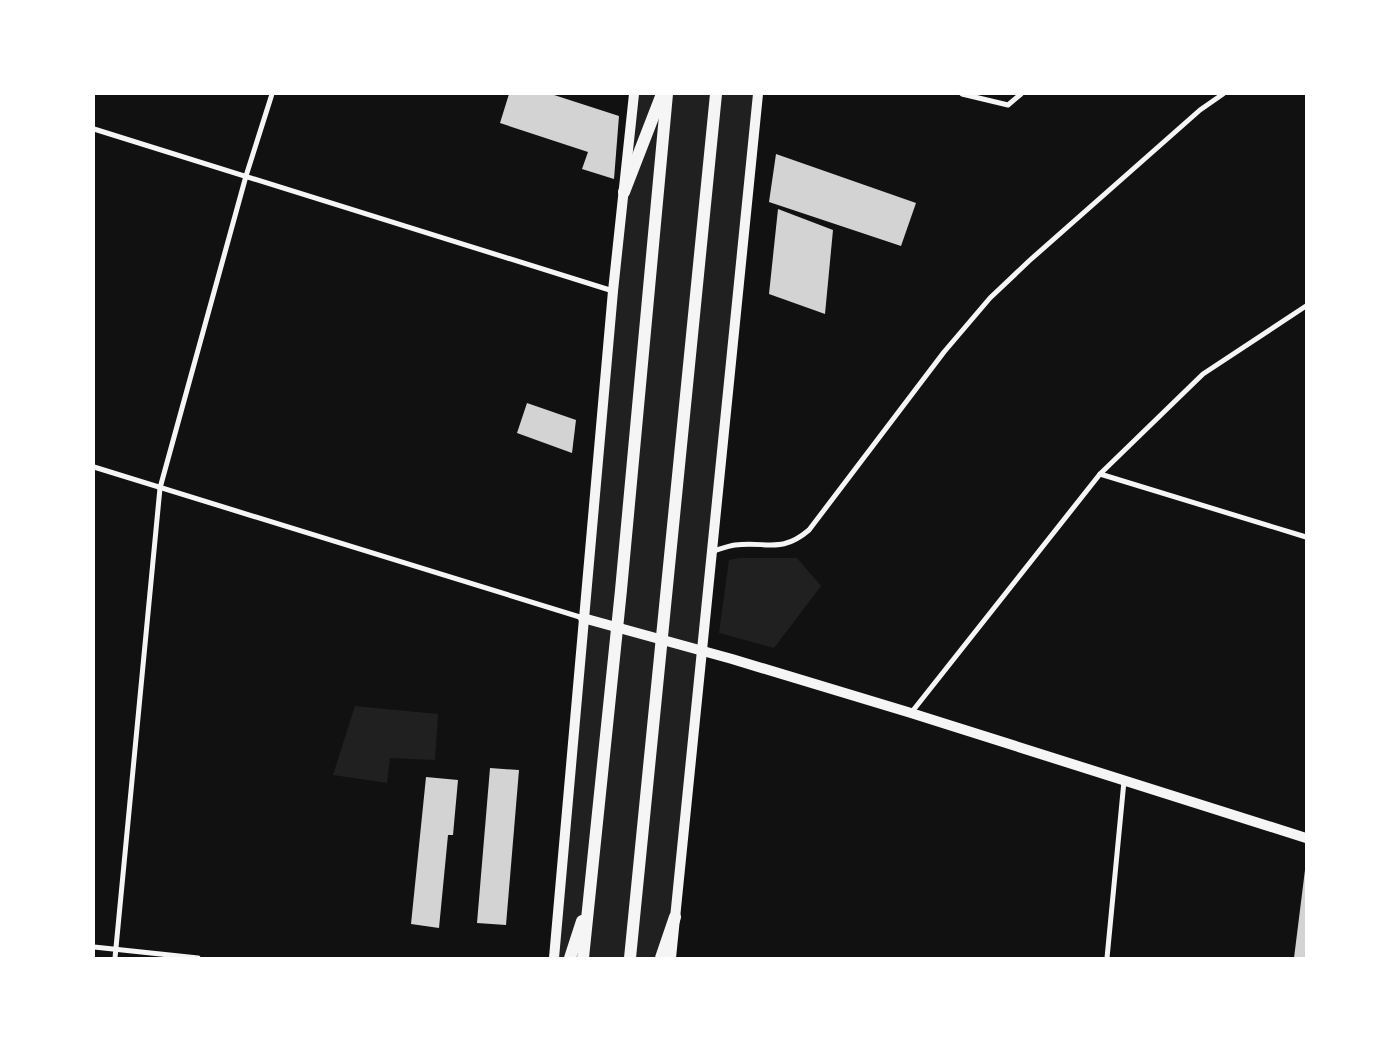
<svg xmlns="http://www.w3.org/2000/svg" width="1400" height="1052" viewBox="0 0 1400 1052" font-family="Lato,sans-serif">
  <style>
    .green { fill: #202020 }
    .building { fill: #d3d3d3 }
    .lines { fill: none; stroke-linecap: round; stroke-linejoin: round }
    .minor { stroke: #f5f5f5; stroke-width: 5 }
    .secondary { stroke: #f5f5f5; stroke-width: 10 }
    .primary { stroke: #f5f5f5; stroke-width: 12 }
  </style>
  <rect width="100%" height="100%" fill="#111"/>
  <g class="green">
    <polygon points="634,94 758,94 671,958 554,958"/>
    <polygon points="740,558 797,558 821,586 774,648 719,633 729,560"/>
    <polygon points="355,706 438,714 435,760 390,758 387,783 333,775"/>
  </g>
  <g class="building">
    <polygon points="509,94 551,94 619,116 614,179 582,169 588,152 500,123"/>
    <polygon points="776,154 916,203 901,246 769,202"/>
    <polygon points="778,209 833,230 825,314 769,294"/>
    <polygon points="527,403 576,420 572,453 517,433"/>
    <polygon points="490,768 519,770 506,925 477,923"/>
    <polygon points="426,777 458,780 453,835 448,835 439,928 411,924"/>
    <polygon points="1305,870 1306,958 1294,958"/>
  </g>
  <g class="lines">
    <g class="minor">
      <polyline points="962,94 1008,105 1021,94"/>
      <polyline points="94,129 613,291"/>
      <polyline points="94,467 583,618"/>
      <polyline points="1100,474 1306,537"/>
      <path d="M 713,551 C 720,549 728,546 735,545 C 767,541 781,554 809,530 L 944,352 L 990,298 L 1029,261 L 1200,110 L 1223,94"/>
      <polyline points="911,713 1100,474 1203,374 1306,306"/>
      <polyline points="94,947 198,958"/>
      <polyline points="115,958 160,488 246,176 272,94"/>
      <polyline points="1107,958 1124,781"/>
    </g>
    <g class="secondary">
      <polyline points="583,618 732,659 911,713 1306,838"/>
      <polyline points="554,958 613,291 634,94"/>
      <polyline points="671,958 758,94"/>
    </g>
    <g class="primary">
      <polyline points="624,192 662,94"/>
      <polyline points="570,958 582,921"/>
      <polyline points="583,958 621,590 667,94"/>
      <polyline points="630,958 716,94"/>
      <polyline points="661,958 675,917"/>
    </g>
  </g>
  <rect width="1400" height="1052" fill="none" stroke="#ffffff" stroke-width="190"/>
</svg>
